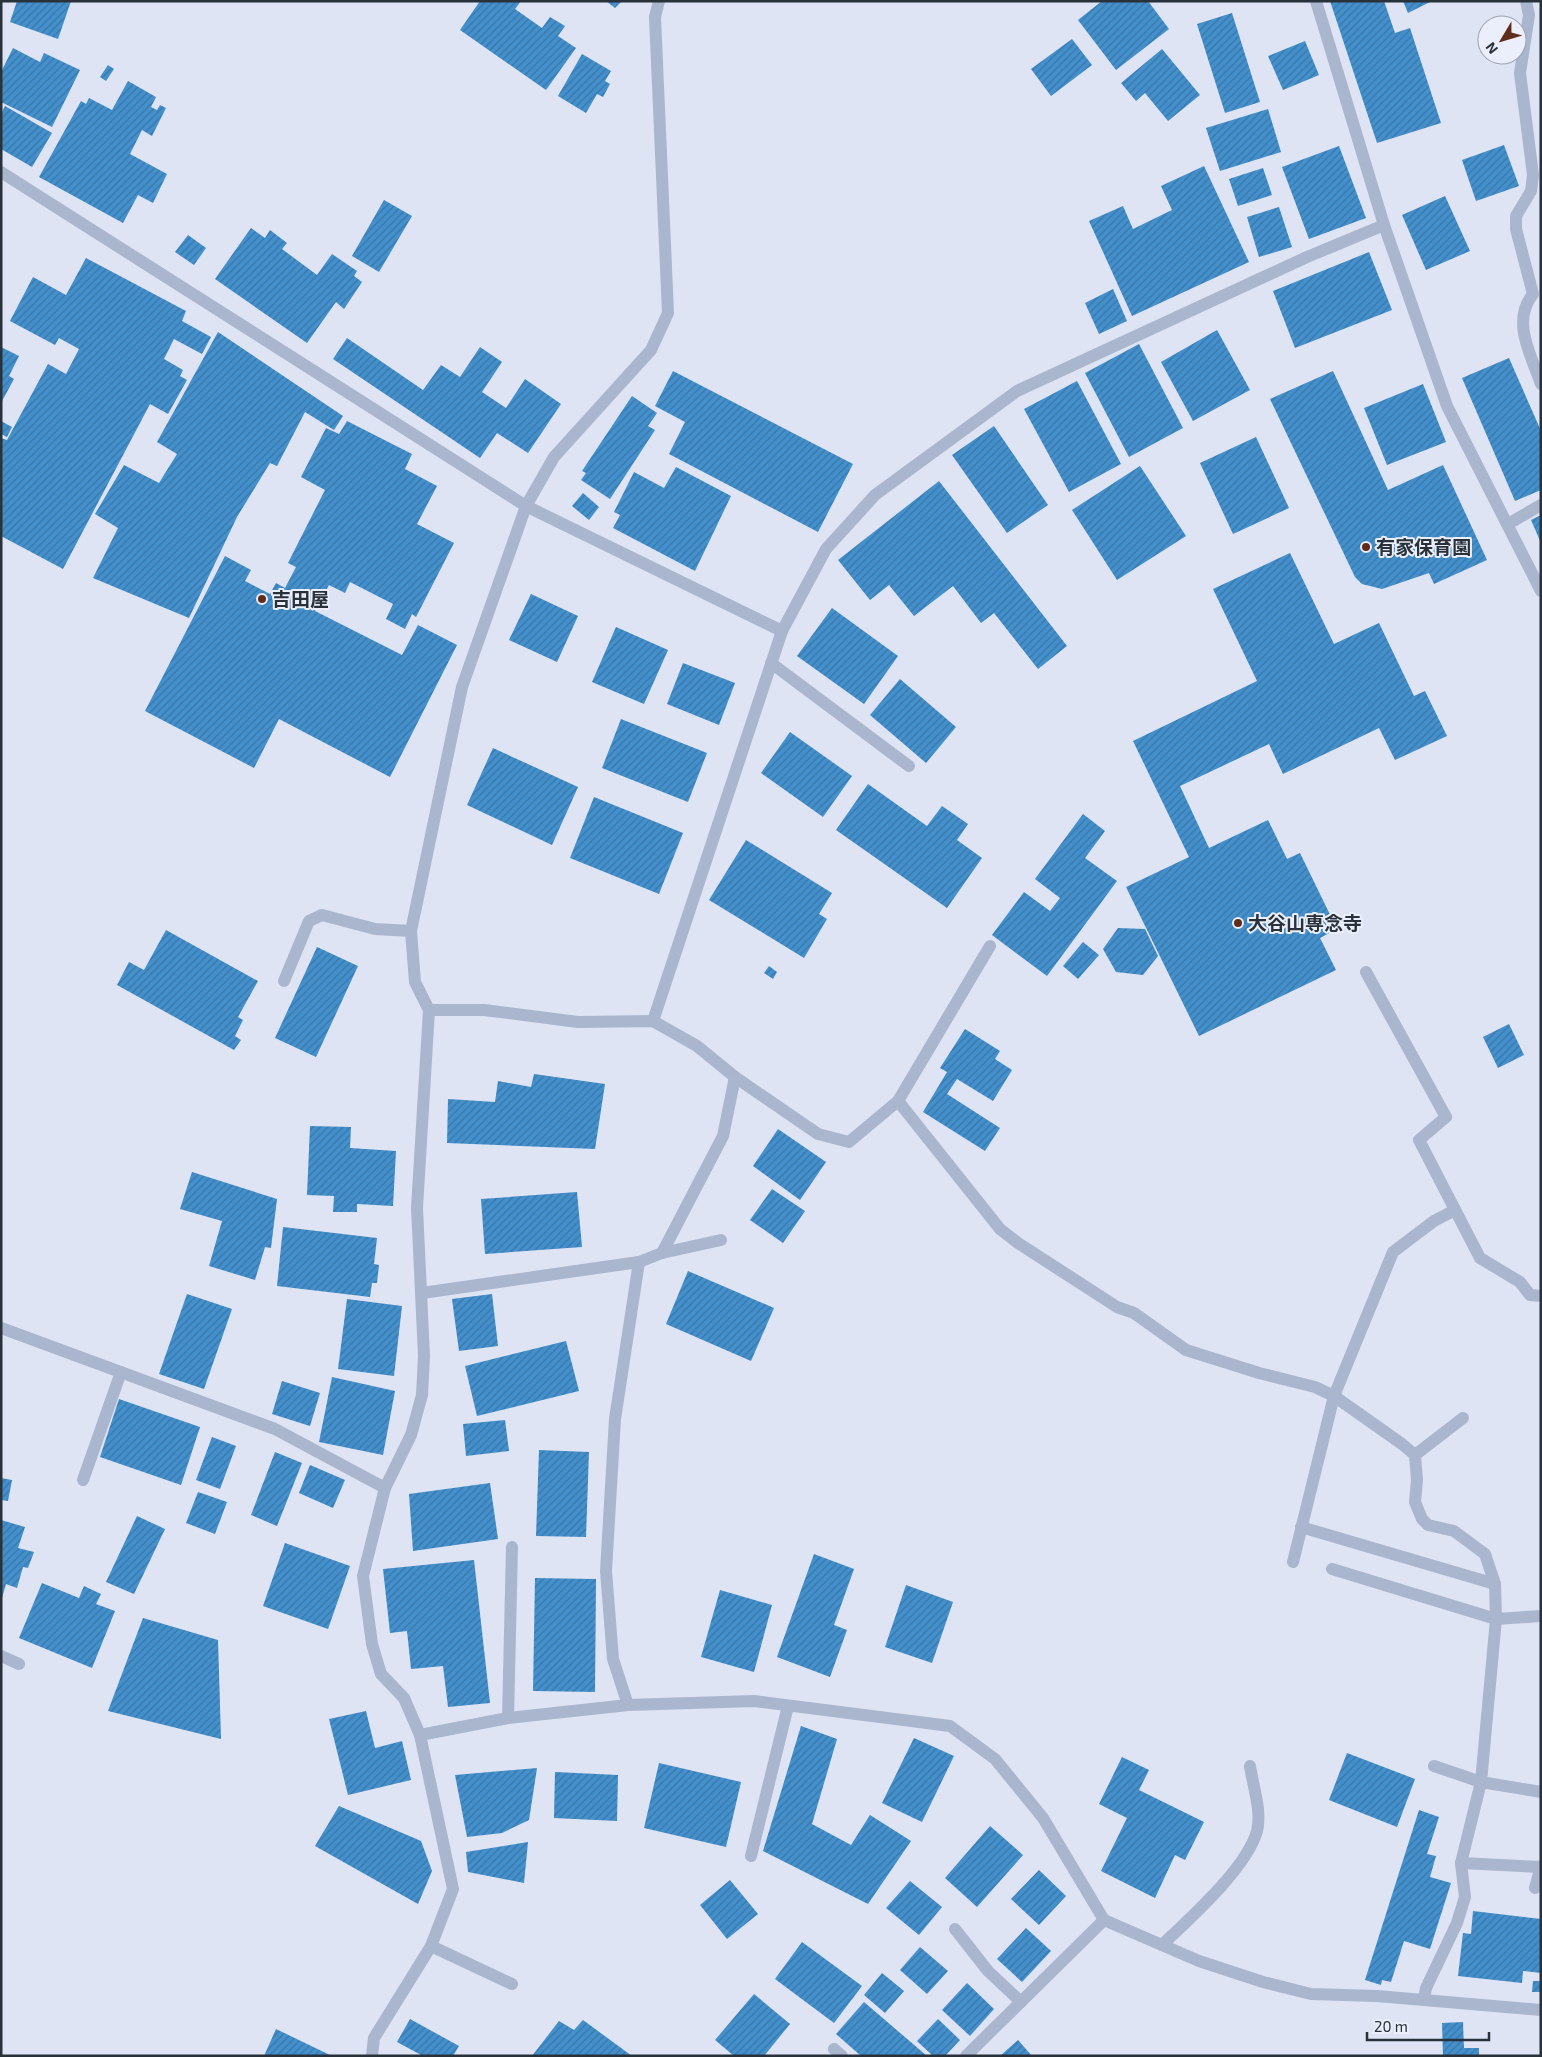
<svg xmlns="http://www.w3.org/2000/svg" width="1542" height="2057" viewBox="0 0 1542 2057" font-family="'Exo 2','Noto Sans JP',sans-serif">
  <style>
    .building { fill: url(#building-hatch) }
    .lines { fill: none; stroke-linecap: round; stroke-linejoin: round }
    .minor { stroke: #a9b6cd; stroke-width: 12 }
    .poi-dot { fill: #5e2d1c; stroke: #ebeffb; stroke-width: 2 }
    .labels { text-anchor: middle; stroke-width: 4; stroke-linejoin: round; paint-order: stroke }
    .poi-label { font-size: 19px; font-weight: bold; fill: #29313a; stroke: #ebeffb; text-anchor: start }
  </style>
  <defs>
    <pattern id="building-hatch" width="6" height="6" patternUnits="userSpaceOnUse" patternTransform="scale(1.25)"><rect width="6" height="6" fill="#4490cc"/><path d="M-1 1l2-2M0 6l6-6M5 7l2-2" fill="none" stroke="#3976a7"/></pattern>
  </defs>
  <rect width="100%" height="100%" fill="#dee4f4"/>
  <g class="building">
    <polygon points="17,1 71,1 58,39 10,22"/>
    <polygon points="480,1 521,1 515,9 542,28 550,17 565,26 558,36 576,48 546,90 460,30"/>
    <polygon points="606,1 622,1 615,8"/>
    <polygon points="1102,1 1148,1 1169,29 1116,70 1078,20"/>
    <polygon points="1330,1 1384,1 1395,33 1410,28 1441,123 1377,143"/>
    <polygon points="1403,1 1432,1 1408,13"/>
    <polygon points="1232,13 1260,102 1225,113 1197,24"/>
    <polygon points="1072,39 1092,65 1051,96 1031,69"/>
    <polygon points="1305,41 1319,75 1283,90 1268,56"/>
    <polygon points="13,48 40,62 44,53 80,70 52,127 1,102 1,72"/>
    <polygon points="1162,49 1200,95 1168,121 1145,93 1136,101 1121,83"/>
    <polygon points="582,54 611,71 605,81 610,84 603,97 597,94 586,113 558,96"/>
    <polygon points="108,65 114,69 106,81 100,77"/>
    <polygon points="128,81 156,97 151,107 157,110 160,105 166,108 152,136 142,130 130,154 167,174 153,203 138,195 123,223 39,177 81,101 86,104 89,98 112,110"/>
    <polygon points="5,106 52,133 32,167 1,149 1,114"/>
    <polygon points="1268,109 1281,152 1220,171 1206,128"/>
    <polygon points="1504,145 1519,186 1476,201 1462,160"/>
    <polygon points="1339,146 1366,218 1309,239 1282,167"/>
    <polygon points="1204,166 1249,262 1132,316 1089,221 1123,206 1133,229 1172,210 1161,186"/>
    <polygon points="1263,168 1272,195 1238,206 1229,179"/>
    <polygon points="1445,196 1470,251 1426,270 1402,215"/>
    <polygon points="384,200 412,216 379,272 352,256"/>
    <polygon points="1279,207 1292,247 1259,257 1247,217"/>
    <polygon points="251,228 265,238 270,230 287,243 282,249 317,275 332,254 357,271 354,276 362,282 344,309 336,302 307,343 215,279"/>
    <polygon points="188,235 206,248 194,265 175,252"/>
    <polygon points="1369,252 1392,310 1295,348 1273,291"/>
    <polygon points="86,258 186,311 182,321 211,337 202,354 174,339 164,359 183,370 180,376 187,380 168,414 150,404 63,569 1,536 1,438 7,440 48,364 66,374 79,349 59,338 55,345 10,321 33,277 66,295"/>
    <polygon points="1113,289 1127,321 1099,334 1085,303"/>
    <polygon points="1217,330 1250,390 1193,421 1161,362"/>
    <polygon points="218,332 343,416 334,430 305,412 277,466 270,463 237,517 189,618 93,578 118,528 95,514 124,465 159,483 177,454 157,442"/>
    <polygon points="347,338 423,390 441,365 460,377 480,347 502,362 482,392 506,408 525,379 561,404 528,453 497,433 480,458 333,359"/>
    <polygon points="1139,344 1183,428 1129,457 1085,373"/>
    <polygon points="1,347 19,356 9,376 14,379 1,403"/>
    <polygon points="1509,358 1541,431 1541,490 1515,501 1462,378"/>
    <polygon points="673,371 853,464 818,532 669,454 685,422 655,406"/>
    <polygon points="1333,371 1388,490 1443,465 1487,560 1434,584 1429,573 1382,589 1362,584 1355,577 1270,399"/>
    <polygon points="1077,381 1121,464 1069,492 1024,409"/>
    <polygon points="1423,384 1446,442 1387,465 1364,408"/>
    <polygon points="632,396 657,413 648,426 655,430 610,499 581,480 586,473 582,471"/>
    <polygon points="1,421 12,427 7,437 1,434"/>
    <polygon points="347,421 412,454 405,469 437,486 417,524 454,543 416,617 412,614 405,629 386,619 393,604 350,582 345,593 329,585 315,611 402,655 418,625 457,645 390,777 279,719 254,768 145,711 225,556 251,570 245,581 270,594 276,583 285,588 296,567 288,563 325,490 301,477 326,428 339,434"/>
    <polygon points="994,426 1048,505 1007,533 952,455"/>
    <polygon points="1256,437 1289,508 1233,534 1200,463"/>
    <polygon points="1140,466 1186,536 1117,580 1072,510"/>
    <polygon points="676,467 731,496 695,571 613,528 620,515 614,512 634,472 664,488"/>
    <polygon points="939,481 1067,646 1038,669 994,613 981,623 953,586 914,616 889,585 870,600 838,560"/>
    <polygon points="583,493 599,507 589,520 572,506"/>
    <polygon points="1541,515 1541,543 1531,520"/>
    <polygon points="1290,553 1334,644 1379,623 1414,696 1425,691 1447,736 1395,760 1379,728 1283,774 1269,744 1180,786 1209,848 1268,820 1287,859 1300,853 1337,929 1320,938 1336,970 1199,1036 1126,887 1189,857 1133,741 1257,681 1213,589"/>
    <polygon points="531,594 578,616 557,662 509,640"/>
    <polygon points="832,608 898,656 864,704 797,656"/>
    <polygon points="616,627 668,650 644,704 592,682"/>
    <polygon points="683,663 735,683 719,725 667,704"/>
    <polygon points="900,679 956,727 926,763 870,715"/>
    <polygon points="621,719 707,753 688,802 602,768"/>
    <polygon points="790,732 852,776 823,817 761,773"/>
    <polygon points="493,748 578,787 552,845 467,805"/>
    <polygon points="868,784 927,826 942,806 968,824 957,840 982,858 947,908 836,830"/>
    <polygon points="594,797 683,833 659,894 570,858"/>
    <polygon points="1083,814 1105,831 1085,858 1117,881 1047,976 992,935 1024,892 1050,911 1060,898 1035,879"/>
    <polygon points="746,840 832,893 819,914 827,919 804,958 709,900"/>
    <polygon points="1118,928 1145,929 1158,956 1143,975 1116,972 1103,949"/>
    <polygon points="166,930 258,981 238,1017 243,1020 235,1036 241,1040 234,1050 117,985 129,962 144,970"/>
    <polygon points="1083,942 1099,955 1078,979 1063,966"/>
    <polygon points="317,947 358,966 316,1057 275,1038"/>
    <polygon points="769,966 777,972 773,979 764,973"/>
    <polygon points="1509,1024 1524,1055 1498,1068 1483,1037"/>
    <polygon points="965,1029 1000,1051 995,1059 1012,1070 993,1101 957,1079 947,1094 1000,1128 985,1151 923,1112 947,1072 940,1068"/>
    <polygon points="534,1074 605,1084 595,1149 447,1143 448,1099 495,1102 498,1081 531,1087"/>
    <polygon points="310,1126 351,1127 350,1148 396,1151 393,1206 357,1204 357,1212 333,1212 334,1196 307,1195"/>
    <polygon points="778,1129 826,1162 800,1200 753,1166"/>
    <polygon points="192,1172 277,1199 271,1248 265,1247 255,1280 209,1266 222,1221 180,1209"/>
    <polygon points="772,1189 805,1211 783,1243 750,1220"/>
    <polygon points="577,1192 582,1247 485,1254 481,1199"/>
    <polygon points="283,1227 377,1238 374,1264 379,1265 377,1283 372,1283 370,1297 277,1286"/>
    <polygon points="688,1271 774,1308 751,1361 666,1324"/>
    <polygon points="187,1294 232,1309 204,1389 159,1374"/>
    <polygon points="492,1294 498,1346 459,1351 452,1299"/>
    <polygon points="347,1299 402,1306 394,1376 338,1369"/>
    <polygon points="566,1341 579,1391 477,1416 465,1366"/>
    <polygon points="332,1377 395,1391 383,1455 319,1442"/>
    <polygon points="282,1381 320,1393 310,1426 272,1414"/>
    <polygon points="119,1399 200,1427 181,1485 100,1457"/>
    <polygon points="505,1420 509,1451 466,1456 463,1424"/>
    <polygon points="212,1437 236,1446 220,1489 196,1480"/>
    <polygon points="539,1450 589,1452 586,1537 536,1536"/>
    <polygon points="275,1452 302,1463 277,1526 251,1515"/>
    <polygon points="310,1465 345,1480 333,1508 299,1493"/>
    <polygon points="1,1478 12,1480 8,1501 1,1500"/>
    <polygon points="490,1483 498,1539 413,1551 409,1494"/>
    <polygon points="198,1492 227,1502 215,1534 186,1523"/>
    <polygon points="137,1516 165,1529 134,1594 106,1582"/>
    <polygon points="1,1520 25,1527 18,1548 34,1552 28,1568 23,1567 17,1588 6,1584 2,1598"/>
    <polygon points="285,1543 350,1566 328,1629 263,1606"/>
    <polygon points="814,1554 854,1569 834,1625 847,1630 830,1677 777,1657"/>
    <polygon points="474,1560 490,1703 448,1707 443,1666 411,1669 407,1631 390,1633 383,1569"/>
    <polygon points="535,1578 596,1579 595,1692 533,1691"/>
    <polygon points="42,1583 79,1598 84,1586 101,1594 96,1604 115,1611 92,1668 19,1638"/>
    <polygon points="906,1585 953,1602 932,1663 885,1647"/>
    <polygon points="720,1590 772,1605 754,1672 701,1657"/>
    <polygon points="143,1618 218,1640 221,1739 108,1711"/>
    <polygon points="366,1711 375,1748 402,1741 411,1780 348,1795 329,1719"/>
    <polygon points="801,1726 837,1739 812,1824 851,1845 870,1815 911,1841 868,1904 763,1851"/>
    <polygon points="914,1738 954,1756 922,1822 882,1803"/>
    <polygon points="1347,1753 1415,1779 1397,1827 1329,1800"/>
    <polygon points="1122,1757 1149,1770 1139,1790 1204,1822 1185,1860 1175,1855 1155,1898 1101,1871 1127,1818 1099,1804"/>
    <polygon points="659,1763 741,1782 726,1847 644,1828"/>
    <polygon points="537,1768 529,1820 502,1833 467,1837 455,1775"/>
    <polygon points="555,1772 618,1775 617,1821 554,1818"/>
    <polygon points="339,1806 421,1841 432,1871 418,1904 315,1846"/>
    <polygon points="1419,1810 1439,1817 1427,1854 1436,1856 1430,1877 1451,1883 1430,1949 1404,1941 1391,1982 1382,1980 1381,1985 1365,1980"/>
    <polygon points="990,1826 1023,1855 977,1907 945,1878"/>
    <polygon points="528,1842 524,1883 468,1872 466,1852"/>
    <polygon points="1039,1870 1066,1896 1039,1925 1011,1899"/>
    <polygon points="730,1880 758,1914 727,1939 700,1905"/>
    <polygon points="910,1881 942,1907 919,1935 886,1908"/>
    <polygon points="1473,1911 1541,1919 1541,1973 1523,1971 1522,1983 1458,1976 1463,1933 1471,1934"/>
    <polygon points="1026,1928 1051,1951 1022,1982 997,1959"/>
    <polygon points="802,1942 862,1986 834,2023 775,1979"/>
    <polygon points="920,1947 948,1971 927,1994 900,1970"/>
    <polygon points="882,1973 904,1991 885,2013 864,1995"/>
    <polygon points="1533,1981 1541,1981 1541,1992 1532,1992"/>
    <polygon points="967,1983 994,2009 970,2036 942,2010"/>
    <polygon points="754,1994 790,2024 764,2056 734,2056 715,2040"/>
    <polygon points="864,2002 927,2056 861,2056 836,2034"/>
    <polygon points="410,2019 459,2046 453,2056 423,2056 397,2042"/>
    <polygon points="938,2019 960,2040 945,2056 933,2056 917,2041"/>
    <polygon points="583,2020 632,2056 532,2056 559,2021 574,2030"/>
    <polygon points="1463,2022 1464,2048 1479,2048 1479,2056 1443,2056 1442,2023"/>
    <polygon points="276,2029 332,2056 264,2056"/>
    <polygon points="1018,2040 1032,2056 1000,2056"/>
  </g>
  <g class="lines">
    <g class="minor">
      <polyline points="1316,1 1384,225 1447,406 1541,591"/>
      <path d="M 1526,1 L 1529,15 L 1520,73 L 1533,175 L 1531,191 L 1516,216 L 1516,229 L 1533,294 C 1511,321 1531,355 1541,384"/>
      <polyline points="1,172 526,506 782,631 826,549 875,495 1017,391 1307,257 1384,225"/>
      <polyline points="1508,524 1541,505"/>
      <polyline points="771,663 909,766"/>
      <polyline points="1366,972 1446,1117 1419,1140 1480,1258 1520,1282 1530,1295 1541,1296"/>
      <polyline points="284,981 309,921 322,915 375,929 411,931"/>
      <polyline points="429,1010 484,1010 578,1022 653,1021 697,1046 735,1077 818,1134 849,1142 898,1101 990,946"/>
      <polyline points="653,1021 782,631"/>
      <polyline points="898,1101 1000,1229 1018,1243 1117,1307 1134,1313 1186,1350 1259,1373 1315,1387 1334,1396 1402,1444 1415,1455 1417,1480 1415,1502 1422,1519 1428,1525 1454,1531 1485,1554 1495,1584 1496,1619 1481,1782 1461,1863 1465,1897 1457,1923 1426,1988 1424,2000"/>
      <polyline points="662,1253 723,1136 735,1077"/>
      <polyline points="422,1293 639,1262 662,1253 721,1240"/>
      <polyline points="1,1328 275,1429 385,1488"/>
      <polyline points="1415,1455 1463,1418"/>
      <polyline points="83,1480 121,1372"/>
      <polyline points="1301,1527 1495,1584"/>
      <polyline points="1293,1562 1334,1396 1393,1252 1434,1221 1455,1210"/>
      <polyline points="1332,1569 1496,1619 1541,1616"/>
      <polyline points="1,1656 19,1664"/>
      <polyline points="628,1705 613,1659 606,1571 615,1419 639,1262"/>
      <polyline points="508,1718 512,1547"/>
      <polyline points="420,1735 508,1718 628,1705 754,1701 950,1726 995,1759 1043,1818 1104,1920 1199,1961 1263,1982 1311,1994 1377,1996 1541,2010"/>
      <polyline points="1434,1766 1481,1782 1541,1792"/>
      <polyline points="751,1856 788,1706"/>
      <polyline points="1461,1863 1541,1867"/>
      <polyline points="1535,1888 1541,1866"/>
      <polyline points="955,1929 988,1971 1021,2002"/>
      <path d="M 1162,1945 C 1189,1919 1247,1868 1257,1831 C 1262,1812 1253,1786 1250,1766"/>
      <polyline points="431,1946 512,1984"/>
      <polyline points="834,2049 842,2056"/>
      <polyline points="372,2056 374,2038 431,1946 453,1889 420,1735 404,1698 381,1674 372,1644 363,1576 385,1488 411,1435 422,1395 424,1356 417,1208 429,1010 415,982 411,931 462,687 526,506 554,457 651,350 668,313 655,17 659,1"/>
      <polyline points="966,2056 1104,1920"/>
    </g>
  </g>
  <g class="poi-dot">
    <circle cx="1366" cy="547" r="5"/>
    <circle cx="262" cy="599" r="5"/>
    <circle cx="1238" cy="923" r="5"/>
  </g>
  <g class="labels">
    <g class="poi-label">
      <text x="1376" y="554">有家保育園</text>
      <text x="272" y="606">吉田屋</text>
      <text x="1248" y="930">大谷山専念寺</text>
    </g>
  </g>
  <rect width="1542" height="2057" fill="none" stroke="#29313a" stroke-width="5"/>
  <g transform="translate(1502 40) rotate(232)"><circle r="24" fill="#ebeffb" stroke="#9da3ae"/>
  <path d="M0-4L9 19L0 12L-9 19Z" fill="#5e2d1c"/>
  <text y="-8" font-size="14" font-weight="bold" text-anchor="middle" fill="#29313a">N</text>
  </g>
  <path d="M1367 2032v8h122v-8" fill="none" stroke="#29313a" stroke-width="2.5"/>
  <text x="1374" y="2032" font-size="15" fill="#29313a" stroke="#ebeffb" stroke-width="4" paint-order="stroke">20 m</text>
</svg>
